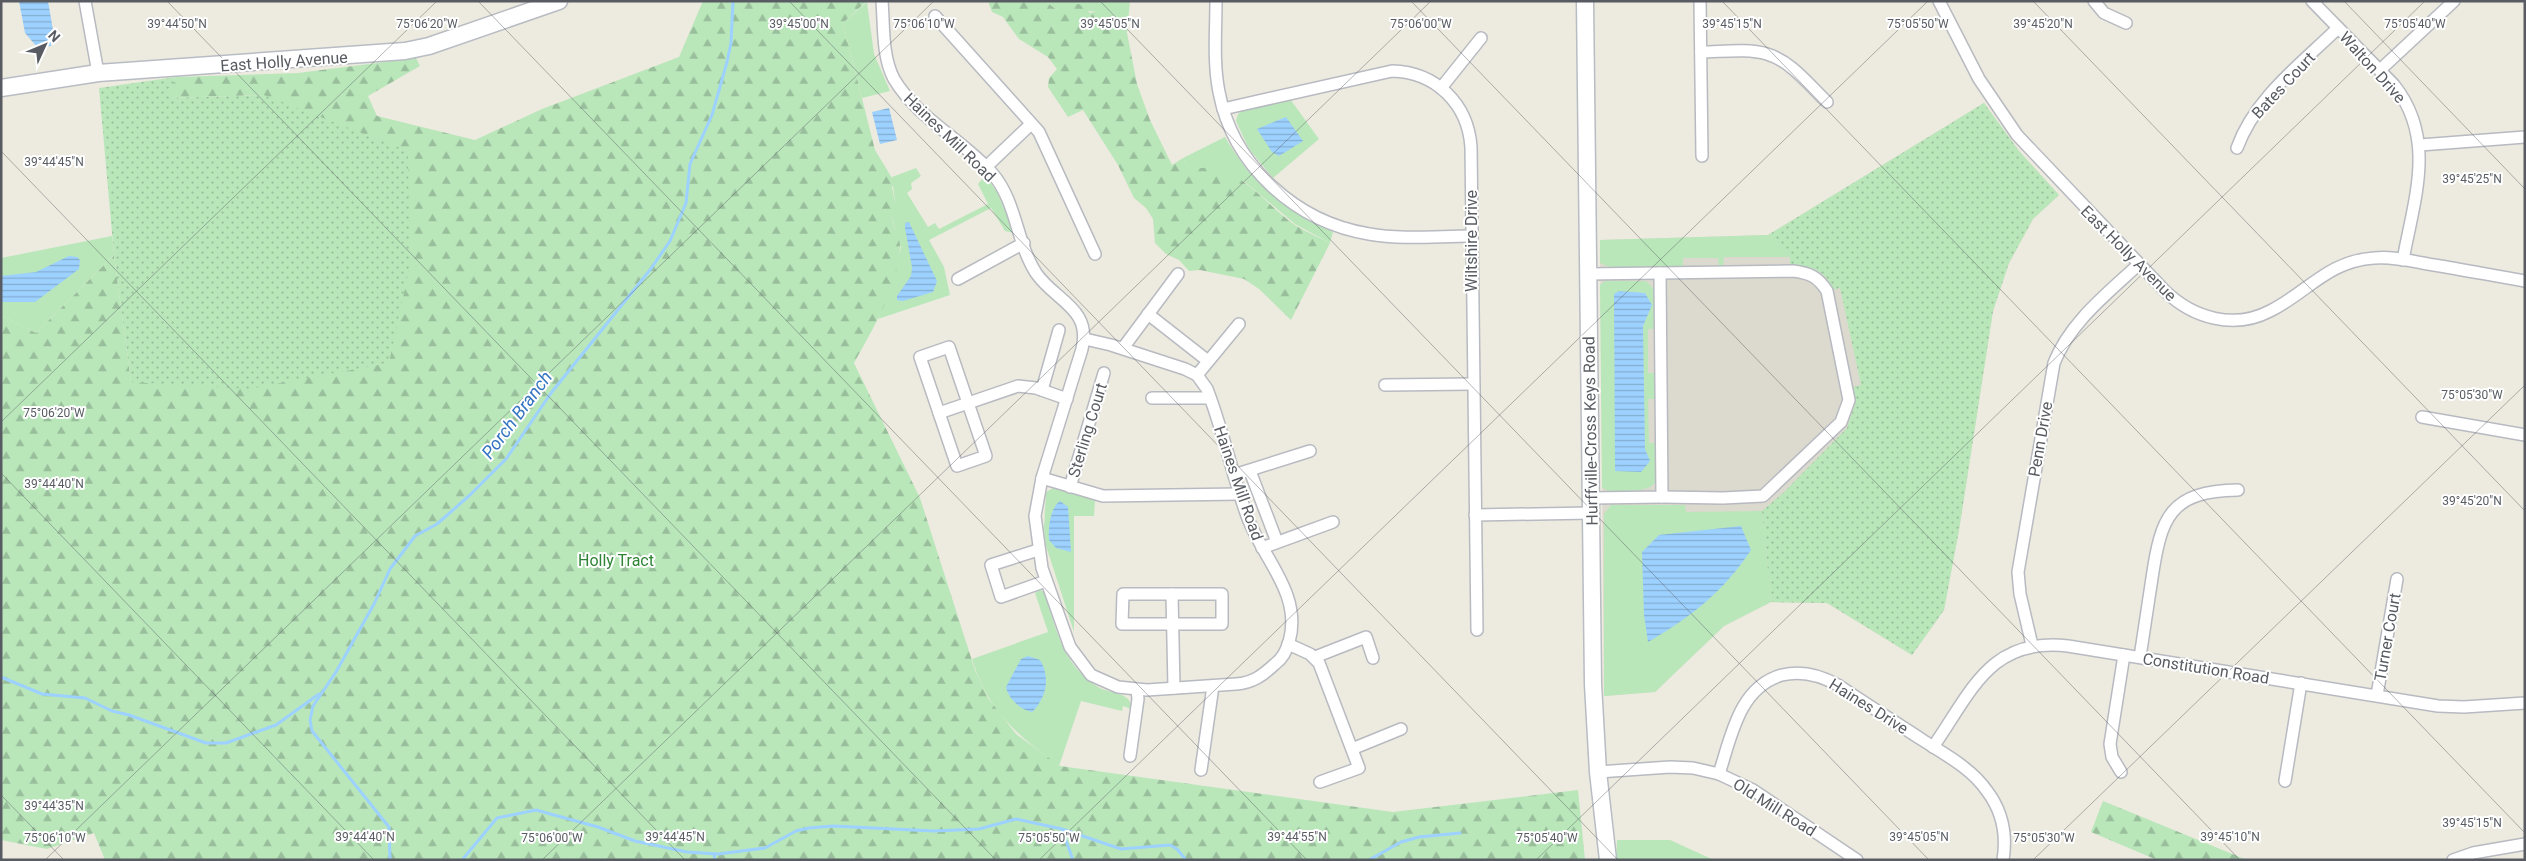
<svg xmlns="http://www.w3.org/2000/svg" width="2526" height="861" viewBox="0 0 2526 861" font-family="Roboto,sans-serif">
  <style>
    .education { fill: #dcd9ce }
    .green { fill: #b9e7ba }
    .forest { fill: url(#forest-firs) }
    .park { fill: url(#park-dots) }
    .water { fill: url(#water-rules) }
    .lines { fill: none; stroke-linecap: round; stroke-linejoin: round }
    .stream { stroke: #9dd1ff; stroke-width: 3 }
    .street-casing { stroke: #b7bac0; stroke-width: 14 }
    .secondary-casing { stroke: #b8bcc3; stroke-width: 19 }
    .street { stroke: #fff; stroke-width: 11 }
    .secondary { stroke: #fff; stroke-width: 16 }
    .ticks { fill: none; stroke: #585c62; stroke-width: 1; stroke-opacity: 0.45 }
    .labels { text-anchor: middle; stroke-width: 4; stroke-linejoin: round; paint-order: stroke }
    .street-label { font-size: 16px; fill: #585c62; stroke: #fff }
    .park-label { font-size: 16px; fill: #2e8434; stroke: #fff }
    .water-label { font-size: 18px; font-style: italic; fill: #3575c1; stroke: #fff }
    .ticks-label { font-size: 12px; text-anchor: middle; fill: #585c62; stroke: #fff; stroke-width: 4; stroke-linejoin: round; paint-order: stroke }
  </style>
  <defs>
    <pattern id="forest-firs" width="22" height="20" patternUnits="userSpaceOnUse" patternTransform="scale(1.25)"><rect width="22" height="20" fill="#b9e7ba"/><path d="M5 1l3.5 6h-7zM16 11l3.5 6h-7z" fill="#99be9b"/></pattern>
    <pattern id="park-dots" width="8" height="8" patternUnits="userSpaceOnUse" patternTransform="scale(1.25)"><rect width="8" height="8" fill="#b9e7ba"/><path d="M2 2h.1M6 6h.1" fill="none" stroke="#99be9b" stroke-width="1.8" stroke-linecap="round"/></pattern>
    <pattern id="water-rules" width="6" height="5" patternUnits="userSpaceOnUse" patternTransform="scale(1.25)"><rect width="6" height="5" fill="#9dd1ff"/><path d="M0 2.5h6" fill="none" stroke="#83add2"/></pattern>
  </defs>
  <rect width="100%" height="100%" fill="#edeadf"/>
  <polygon class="education" points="1984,103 2019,151 2059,195 2033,219 2009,263 1993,311 1959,530 1944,610 1912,655 1827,603 1771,602 1724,626 1655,692 1604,696 1600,240 1768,235"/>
  <g class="green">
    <polygon points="1045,1 1130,1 1127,33 1111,12 1057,10"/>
    <polygon points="867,2 874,54 890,91 862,98 843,23"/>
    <polygon points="1290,99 1319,139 1273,178 1249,149 1236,121 1238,114 1244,110"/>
    <path d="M 1225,137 C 1251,182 1285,212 1333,232 L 1330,243 L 1295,224 L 1245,182 L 1190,170 L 1183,158 Z"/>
    <polygon points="916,168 921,176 911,183 912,189 907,193 928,227 935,223 939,229 988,204 978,184 983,178 987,178 997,192 1014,233 1005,231 991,208 929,240 944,267 950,295 878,319 890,289 901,248 891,215 891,208 895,202 892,177"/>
    <polygon points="1768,235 1790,257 1724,257 1723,266 1719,267 1718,258 1683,258 1683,267 1612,268 1600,263 1600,240"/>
    <polygon points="112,236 114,255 36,333 1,315 1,258"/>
    <path d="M 1605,281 L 1646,281 L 1655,290 L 1656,329 L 1648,329 L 1648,373 L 1656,373 L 1656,399 L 1648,399 L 1649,443 L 1658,443 C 1658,479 1666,490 1624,491 C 1617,491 1608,493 1602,487 L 1600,285 Z"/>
    <polygon points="1053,488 1061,488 1095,501 1094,516 1074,516 1074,632 1046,546 1044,528 1046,492"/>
    <polygon points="1611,505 1685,505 1686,512 1762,511 1771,602 1724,626 1655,692 1604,696 1604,514"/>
    <path d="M 1040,590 L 1044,592 C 1054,621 1060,654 1083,675 C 1089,680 1095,686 1102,689 C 1114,694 1132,693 1131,709 L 1123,706 L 1122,711 L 1081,701 L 1059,766 C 1016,733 989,713 972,659 L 1048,632 L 1035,593 Z"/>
    <polygon points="1617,840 1670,840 1714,860 1616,860"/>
  </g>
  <g class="forest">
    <path d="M 703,1 L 867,1 L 843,23 L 875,150 L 895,183 L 892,187 L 895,202 C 884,219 902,233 900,250 C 896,290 873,329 854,363 L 920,498 L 975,670 L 988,698 L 1016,734 L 1060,766 L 1393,812 L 1578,790 L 1585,860 L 105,860 L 94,833 L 47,849 L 1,840 L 1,315 L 36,333 L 114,255 L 131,382 L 264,95 L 168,98 L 176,77 L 298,73 L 416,58 L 420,66 L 368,96 L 377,116 L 475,140 L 542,109 L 679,57 Z"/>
    <path d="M 988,1 L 1045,1 L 1057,10 L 1066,5 L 1079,4 L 1090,13 L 1097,11 L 1111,12 L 1127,33 L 1137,84 L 1150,120 L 1172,165 L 1183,158 L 1190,170 C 1234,157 1263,203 1295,225 C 1306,232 1319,237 1330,243 L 1291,320 L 1259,289 L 1244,279 L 1200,270 L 1189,271 L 1179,260 L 1166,254 L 1155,243 L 1153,219 L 1146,208 L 1134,198 L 1118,165 L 1083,110 L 1068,117 L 1048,87 L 1049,78 L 1057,69 L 1048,57 L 1019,39 L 1003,17 L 992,12 Z"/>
    <polygon points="2103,801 2247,860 2157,860 2091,832"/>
  </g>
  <g class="park">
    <polygon points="176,77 169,98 264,95 408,151 410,265 389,363 249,389 131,382 114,255 99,88"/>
    <path d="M 1984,103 L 2019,151 L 2059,195 L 2033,219 L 2009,263 L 1993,311 L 1959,530 L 1944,610 L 1912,655 L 1827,603 L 1771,602 L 1762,511 L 1783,493 L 1847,428 L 1855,404 L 1853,387 L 1861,385 L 1840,288 L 1833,290 C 1826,270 1810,265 1790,266 L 1790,257 L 1768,235 Z"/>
  </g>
  <g class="water">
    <polygon points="19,1 48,1 54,36 51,46 37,47 25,33"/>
    <polygon points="889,108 897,140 880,144 872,112"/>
    <polygon points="1286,117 1303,141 1279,156 1272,152 1257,129"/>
    <polygon points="909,222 937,281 933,292 903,301 897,300 897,296 911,276 912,267 905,228 905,223"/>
    <polygon points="69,256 77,257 80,260 79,269 35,302 1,302 1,276 36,272"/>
    <polygon points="1619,291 1645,293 1652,305 1643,326 1645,449 1650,461 1641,472 1615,471 1614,294"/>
    <path d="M 1060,501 L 1068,507 L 1071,552 L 1056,548 L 1049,540 C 1048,529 1050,508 1060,501 Z"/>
    <path d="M 1741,526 L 1751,550 C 1723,592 1691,617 1648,642 L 1644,615 L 1642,552 L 1659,535 Z"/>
    <path d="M 1028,656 L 1040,660 C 1051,678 1046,698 1032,712 C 1020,710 1008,698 1006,687 L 1021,659 Z"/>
  </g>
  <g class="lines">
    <g class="stream">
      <polyline points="1,677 42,694 85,698 112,711 129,715 206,743 226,743 276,725 319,694"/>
      <polyline points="1062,830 1073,860"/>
      <polyline points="714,854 715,860"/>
      <polyline points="390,860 389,827 312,731 310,720 313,706 336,672 374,604 390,569 415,536 437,524 470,495 506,459 551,393 650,270 670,241 686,203 690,164 712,115 727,62 731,43 733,1"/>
      <polyline points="462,860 497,818 536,810 598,827 635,841 687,852 718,854 765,848 796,831 809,828 833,826 934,831 979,829 1016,819 1062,829 1121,849 1170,845 1177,849 1186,860"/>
      <polyline points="1369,860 1401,842 1419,837 1460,833"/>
    </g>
    <g class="street-casing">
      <g id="street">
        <polyline points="85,1 98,73"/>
        <path d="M 882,1 C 884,26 882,57 894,79 C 917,118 963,140 992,173 C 1017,202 1016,242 1036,273 C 1055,301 1092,308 1082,349 L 1042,478 L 1035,516 L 1042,568 L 1070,647 L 1091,675 L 1118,687 L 1147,690 L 1236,684 C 1253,683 1263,675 1275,664 C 1283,658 1286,651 1289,642 C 1303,594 1262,558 1247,516 C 1232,474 1223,430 1207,389 L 1197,375 L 1185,369 L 1111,345 L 1085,339"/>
        <path d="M 1216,1 C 1216,31 1213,62 1219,92 C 1233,166 1296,222 1369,234 C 1402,240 1438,236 1471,236"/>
        <polyline points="1700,1 1702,156"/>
        <path d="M 1939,1 L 1979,79 L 2017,135 L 2165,291 C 2193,318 2234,330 2270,311 C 2308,292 2328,261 2374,258 C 2394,256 2415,262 2434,265 C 2465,270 2495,276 2525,281"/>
        <polyline points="2094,1 2104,13 2126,23"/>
        <path d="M 2312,1 L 2394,85 C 2437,139 2414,199 2403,260"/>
        <polyline points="935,16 1039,132 1095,254"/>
        <path d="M 1701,52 C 1721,52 1747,48 1767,54 C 1791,61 1809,85 1827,102"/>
        <polyline points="2380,70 2454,1"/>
        <polyline points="1441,88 1481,38"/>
        <path d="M 1223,109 L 1392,71 C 1436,72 1468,104 1471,147 L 1477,630"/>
        <polyline points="2420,145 2525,137"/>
        <path d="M 2237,148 C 2255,98 2301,64 2338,28"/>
        <polyline points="986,167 1031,124"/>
        <path d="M 1588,274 L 1793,271 C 1810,273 1818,277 1827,291 L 1849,400 L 1841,422 L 1763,496 L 1723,498 L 1662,497"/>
        <polyline points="958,279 1024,243"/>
        <polyline points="1148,314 1208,361"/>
        <polygon points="949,347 986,456 957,466 920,357"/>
        <polyline points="1123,348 1178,274"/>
        <polyline points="1197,375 1239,324"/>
        <polyline points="1385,385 1473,384"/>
        <polyline points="1042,390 1059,330"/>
        <polyline points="1152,398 1210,398"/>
        <polyline points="939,413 1018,386 1036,388 1067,399"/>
        <polyline points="2422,417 2525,435"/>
        <polyline points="1250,471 1277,542"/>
        <polyline points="1234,475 1310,451"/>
        <polyline points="1042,478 1103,496 1240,494"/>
        <polyline points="1070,487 1104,373"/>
        <polyline points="1591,498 1662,497 1660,273"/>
        <polyline points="1475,515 1591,513"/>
        <polyline points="1262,548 1333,522"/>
        <polyline points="1038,550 991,565 1001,597 1046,581"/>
        <polygon points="1123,594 1222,594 1222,624 1122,624"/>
        <polyline points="1172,594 1174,688"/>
        <polyline points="1288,644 1310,654 1319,663 1359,768 1320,782"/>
        <path d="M 2032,645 L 2020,594 L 2018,572 L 2054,363 C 2070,322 2108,293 2139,264"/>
        <polyline points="1315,657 1366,637 1373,658"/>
        <path d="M 2140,657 C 2144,631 2148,604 2152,578 C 2161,517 2170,491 2238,490"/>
        <polyline points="2377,695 2397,579"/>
        <path d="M 1933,747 C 1972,691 1990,637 2068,646 L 2438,706 L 2464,707 L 2525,703"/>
        <polyline points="1352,749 1401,729"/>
        <polyline points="1130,756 1138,699 1137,690"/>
        <polyline points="1201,770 1213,686"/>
        <polyline points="1598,772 1670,767 1693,768 1719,774 1753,790 1857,860"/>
        <polyline points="2121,772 2112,757 2110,744 2124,655"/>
        <path d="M 1719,774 C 1731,737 1739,687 1782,675 C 1802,670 1820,675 1838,685 C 1866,704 1895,722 1924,741 C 1946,755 1972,769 1987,791 C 2003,812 2007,835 2003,860"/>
        <polyline points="2285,781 2301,683"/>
        <polyline points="2453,860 2473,853 2525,844"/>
      </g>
    </g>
    <g class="secondary-casing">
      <g id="secondary">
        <polyline points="1585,1 1593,684 1598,772 1608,860"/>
        <polyline points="1,88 98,73 405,51 429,46 559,1"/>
      </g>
    </g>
    <use href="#street" class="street"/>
    <use href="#secondary" class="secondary"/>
  </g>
  <path class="ticks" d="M 167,1 L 996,860M 478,1 L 1307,860M 789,1 L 1618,860M 1100,1 L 1929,860M 1411,1 L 2240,860M 1722,1 L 2525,833M 2033,1 L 2525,511M 2344,1 L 2525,189M 1,151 L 685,860M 1,422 L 437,1M 1,473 L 374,860M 1,795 L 64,860M 45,860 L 934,1M 542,860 L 1431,1M 1039,860 L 1928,1M 1536,860 L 2425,1M 2033,860 L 2525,385"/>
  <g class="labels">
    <g class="street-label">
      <text transform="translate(284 61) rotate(-4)" y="6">East Holly Avenue</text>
      <text transform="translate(2373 67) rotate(48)" y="6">Walton Drive</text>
      <text transform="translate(2283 85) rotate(-47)" y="6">Bates Court</text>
      <text transform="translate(950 137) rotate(44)" y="6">Haines Mill Road</text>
      <text transform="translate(1471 241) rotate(-90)" y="6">Wiltshire Drive</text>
      <text transform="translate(2129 253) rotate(45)" y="6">East Holly Avenue</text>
      <text transform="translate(1087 430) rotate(-73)" y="6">Sterling Court</text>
      <text transform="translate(1590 431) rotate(-91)" y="6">Hurffville-Cross Keys Road</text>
      <text transform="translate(2040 439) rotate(-80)" y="6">Penn Drive</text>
      <text transform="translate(1239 483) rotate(71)" y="6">Haines Mill Road</text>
      <text transform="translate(2387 637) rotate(-80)" y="6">Turner Court</text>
      <text transform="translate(2206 668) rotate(9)" y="6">Constitution Road</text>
      <text transform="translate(1869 706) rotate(32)" y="6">Haines Drive</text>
      <text transform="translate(1775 807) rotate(32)" y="6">Old Mill Road</text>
    </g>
    <g class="park-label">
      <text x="616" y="566">Holly Tract</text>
    </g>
    <g class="water-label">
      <text transform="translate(517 415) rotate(-53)" y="6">Porch Branch</text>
    </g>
  </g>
  <g class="ticks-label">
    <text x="427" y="28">75°06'20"W</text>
    <text x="924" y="28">75°06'10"W</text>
    <text x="1421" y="28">75°06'00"W</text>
    <text x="1918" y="28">75°05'50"W</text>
    <text x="2415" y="28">75°05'40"W</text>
    <text x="177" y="28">39°44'50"N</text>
    <text x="799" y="28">39°45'00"N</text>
    <text x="1110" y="28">39°45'05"N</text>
    <text x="1732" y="28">39°45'15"N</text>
    <text x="2043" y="28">39°45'20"N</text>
    <text x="54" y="166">39°44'45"N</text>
    <text x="2472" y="183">39°45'25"N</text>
    <text x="2472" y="399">75°05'30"W</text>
    <text x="54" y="417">75°06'20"W</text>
    <text x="54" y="488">39°44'40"N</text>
    <text x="2472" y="505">39°45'20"N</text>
    <text x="54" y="810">39°44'35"N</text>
    <text x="2472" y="827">39°45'15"N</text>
    <text x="365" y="841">39°44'40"N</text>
    <text x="675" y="841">39°44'45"N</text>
    <text x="1297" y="841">39°44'55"N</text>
    <text x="1919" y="841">39°45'05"N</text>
    <text x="2230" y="841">39°45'10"N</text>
    <text x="55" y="842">75°06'10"W</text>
    <text x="552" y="842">75°06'00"W</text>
    <text x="1049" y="842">75°05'50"W</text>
    <text x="1547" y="842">75°05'40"W</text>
    <text x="2044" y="842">75°05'30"W</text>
  </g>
  <rect width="2526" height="861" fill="none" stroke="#585c62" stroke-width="5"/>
  <g transform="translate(45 45) rotate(46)" stroke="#ffffff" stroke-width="4" paint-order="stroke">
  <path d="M0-4L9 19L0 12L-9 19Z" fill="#585c62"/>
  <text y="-8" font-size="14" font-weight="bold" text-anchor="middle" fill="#585c62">N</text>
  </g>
</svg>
